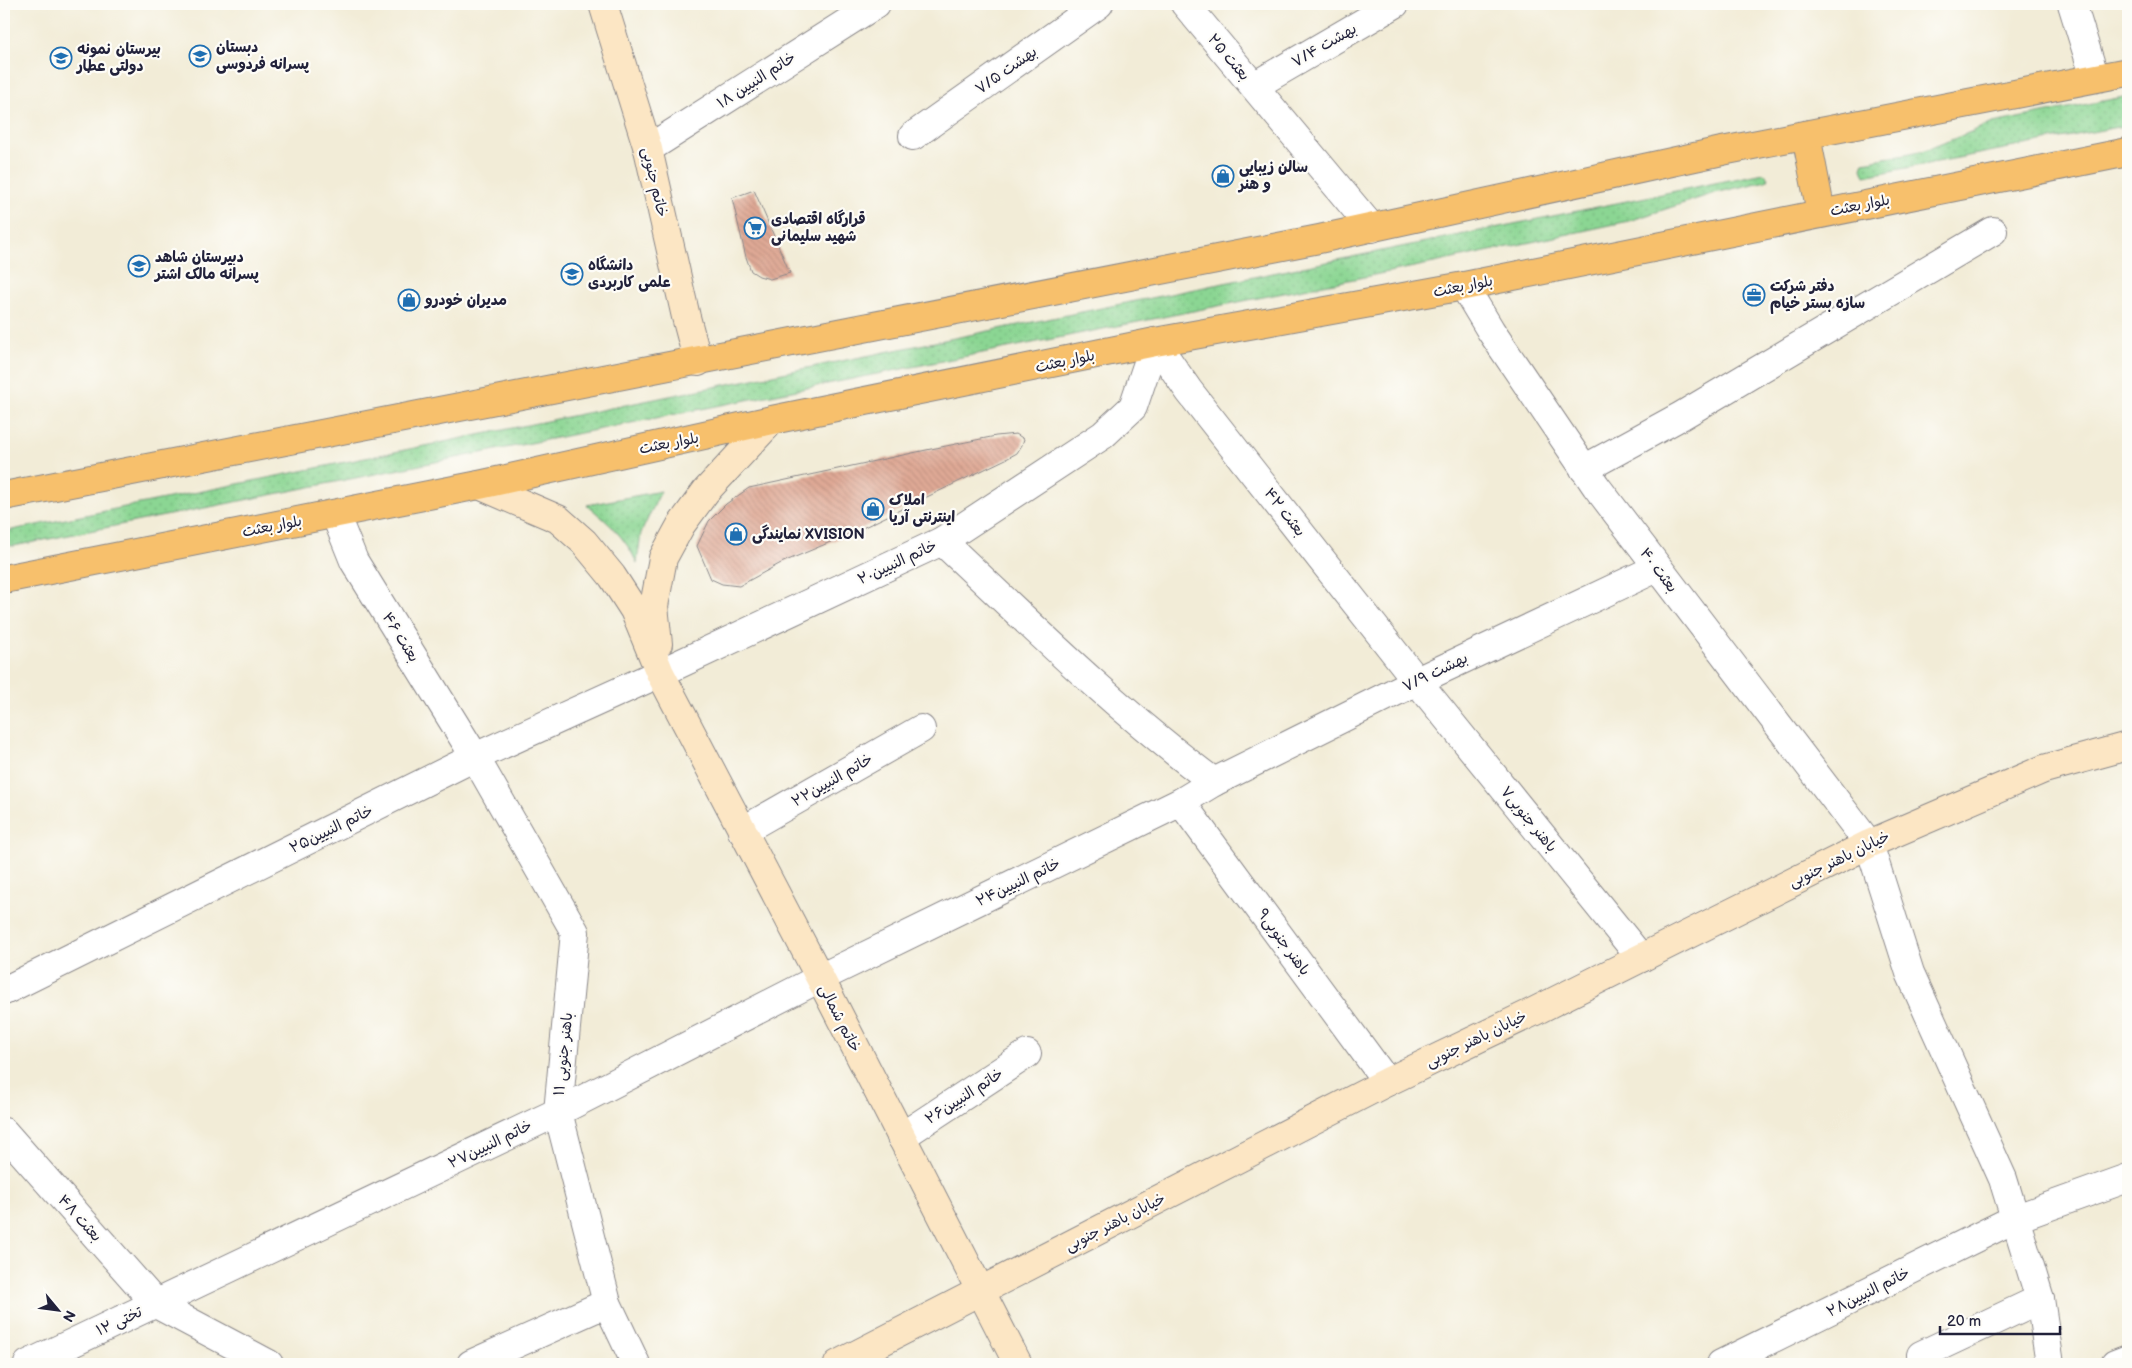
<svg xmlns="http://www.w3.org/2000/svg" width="2132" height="1368" viewBox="0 0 2132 1368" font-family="'Balsamiq Sans','Playpen Sans Arabic',sans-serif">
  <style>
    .grass { fill: url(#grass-dots); stroke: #567c67 }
    .building { fill: url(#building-back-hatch) }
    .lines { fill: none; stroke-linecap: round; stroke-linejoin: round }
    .street-casing { stroke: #8a8789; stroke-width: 30 }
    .secondary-casing { stroke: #8a8789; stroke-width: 30 }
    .primary-casing { stroke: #8a8789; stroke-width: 30 }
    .street { stroke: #fff; stroke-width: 28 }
    .secondary { stroke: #fce6c4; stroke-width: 28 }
    .primary { stroke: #f7c06c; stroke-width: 28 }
    .labels { text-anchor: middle; stroke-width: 4.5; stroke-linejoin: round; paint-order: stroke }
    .street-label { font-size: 15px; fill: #22223b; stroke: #fdfcf7 }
    .poi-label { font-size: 15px; font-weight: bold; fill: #22223b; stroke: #fdfcf7; text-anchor: start }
  </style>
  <defs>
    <pattern id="grass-dots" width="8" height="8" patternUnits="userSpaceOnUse" patternTransform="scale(1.25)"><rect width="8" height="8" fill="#8bd693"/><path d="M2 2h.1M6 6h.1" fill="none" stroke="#78b780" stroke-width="1.8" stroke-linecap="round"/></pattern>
    <pattern id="building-back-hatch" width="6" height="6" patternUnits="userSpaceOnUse" patternTransform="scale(1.25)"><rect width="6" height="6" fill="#dfa995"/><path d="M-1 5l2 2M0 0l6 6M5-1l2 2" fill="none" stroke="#bf9181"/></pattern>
  </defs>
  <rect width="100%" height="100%" fill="#fdfcf7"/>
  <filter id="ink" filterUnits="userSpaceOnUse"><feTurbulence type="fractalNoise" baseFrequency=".02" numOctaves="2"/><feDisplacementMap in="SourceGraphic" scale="10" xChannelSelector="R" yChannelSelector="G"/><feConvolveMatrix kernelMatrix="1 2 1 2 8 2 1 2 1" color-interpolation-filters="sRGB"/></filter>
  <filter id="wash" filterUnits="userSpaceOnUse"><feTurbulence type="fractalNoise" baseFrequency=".0096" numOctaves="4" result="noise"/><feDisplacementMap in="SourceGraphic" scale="20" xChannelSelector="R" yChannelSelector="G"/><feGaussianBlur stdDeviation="1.12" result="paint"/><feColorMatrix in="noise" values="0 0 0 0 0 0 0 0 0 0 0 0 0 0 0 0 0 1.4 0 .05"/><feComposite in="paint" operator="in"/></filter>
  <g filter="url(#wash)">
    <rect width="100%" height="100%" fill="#f2ecd7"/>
    <g class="grass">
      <polygon points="2128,96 2128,125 1865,176 1862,168 1864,162 1926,150 1993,123"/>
      <polygon points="1764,173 1768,177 1766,181 1715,193 1629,221 1434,263 14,546 4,545 4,535 7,531"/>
      <path d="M 661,491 L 641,533 L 637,563 C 625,537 609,523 587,505 Z"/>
    </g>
    <g id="blocks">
      <g class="building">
        <polygon points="754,190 790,273 770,279 759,276 751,271 746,257 732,198"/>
        <polygon points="1016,434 1024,439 1022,445 1017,453 1008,458 854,532 781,563 739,586 722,584 711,579 697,546 709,521 726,504 749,488 931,449 996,436"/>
      </g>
    </g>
  </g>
  <g filter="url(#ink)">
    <use href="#blocks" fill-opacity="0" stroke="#8a8789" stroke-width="1"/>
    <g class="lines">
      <g class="street-casing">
        <g id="street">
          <polyline points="1185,4 1372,228"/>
          <polyline points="2072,4 2095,78"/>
          <polyline points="1254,86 1395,4"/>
          <polyline points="913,136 1099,4"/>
          <polyline points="648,149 876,4"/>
          <polyline points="1464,286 1491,331 1596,486 1869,844 1910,973 2003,1179 2040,1299 2050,1364"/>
          <polyline points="1155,342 1189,391 1417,681 1641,958"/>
          <polyline points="1584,469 1681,416 1993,231"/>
          <polyline points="335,514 354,561 475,757 575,932 558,1112 607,1303 636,1364"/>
          <path d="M 942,541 C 1030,624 1117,710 1214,782"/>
          <polyline points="1181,802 1387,1082"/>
          <polyline points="742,831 921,729"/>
          <polyline points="4,991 475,757 660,673 942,541 1103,435 1133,407 1155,342"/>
          <polyline points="4,1132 156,1304 269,1364"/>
          <polyline points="901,1137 1027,1054"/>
          <polyline points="1921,1355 2040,1299"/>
          <polyline points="28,1364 558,1112 820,978 1181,802 1214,782 1417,681 1657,568"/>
          <polyline points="471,1364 607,1303"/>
          <polyline points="1721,1364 2014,1219 2128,1178"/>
          <polyline points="2115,1364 2128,1359"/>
        </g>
      </g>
      <g class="secondary-casing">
        <g id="secondary">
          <polyline points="603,4 648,149 686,317 698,362"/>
          <polyline points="479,485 558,519 584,542 612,576 634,610 660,673 820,978 1018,1364"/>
          <polyline points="658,644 654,606 663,558 681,525 706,491 772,420"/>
          <polyline points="838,1364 1387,1082 1531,1013 1869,844 2044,769 2128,746"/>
        </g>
      </g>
      <g class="primary-casing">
        <g id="primary">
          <polyline points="1806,135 1821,213"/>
          <polyline points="4,496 1319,239 1722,151 2128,72"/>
          <polyline points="4,579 479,485 772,420 1155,342 1464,286 2128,152"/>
        </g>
      </g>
      <use href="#street" class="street"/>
      <use href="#secondary" class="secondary"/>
      <use href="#primary" class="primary"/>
    </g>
  </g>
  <defs>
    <g id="school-ring" transform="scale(1.125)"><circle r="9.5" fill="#fdfcf7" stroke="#1f6fb2" stroke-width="1.5"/><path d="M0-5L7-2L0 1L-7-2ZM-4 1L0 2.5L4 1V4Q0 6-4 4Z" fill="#1f6fb2"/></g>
    <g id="shop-ring" transform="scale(1.125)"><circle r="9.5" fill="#fdfcf7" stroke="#1f6fb2" stroke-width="1.5"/><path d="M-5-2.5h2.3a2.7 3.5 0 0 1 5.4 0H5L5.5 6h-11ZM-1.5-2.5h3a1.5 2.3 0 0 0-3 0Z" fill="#1f6fb2"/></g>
    <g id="supermarket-ring" transform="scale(1.125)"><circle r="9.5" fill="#fdfcf7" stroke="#1f6fb2" stroke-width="1.5"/><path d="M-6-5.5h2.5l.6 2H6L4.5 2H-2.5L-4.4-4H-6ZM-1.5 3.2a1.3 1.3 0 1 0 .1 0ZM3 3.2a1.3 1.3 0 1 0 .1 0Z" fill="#1f6fb2"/></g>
    <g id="university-ring" transform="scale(1.125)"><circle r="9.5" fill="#fdfcf7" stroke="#1f6fb2" stroke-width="1.5"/><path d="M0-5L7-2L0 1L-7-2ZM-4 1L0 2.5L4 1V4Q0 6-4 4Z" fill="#1f6fb2"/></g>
    <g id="office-ring" transform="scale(1.125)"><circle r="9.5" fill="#fdfcf7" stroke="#1f6fb2" stroke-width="1.5"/><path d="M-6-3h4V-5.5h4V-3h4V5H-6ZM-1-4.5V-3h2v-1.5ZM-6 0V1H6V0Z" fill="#1f6fb2"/></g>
  </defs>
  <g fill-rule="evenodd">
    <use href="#school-ring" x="200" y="56"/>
    <use href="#school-ring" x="61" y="58"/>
    <use href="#shop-ring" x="1223" y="176"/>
    <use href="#supermarket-ring" x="755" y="228"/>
    <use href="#school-ring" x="139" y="266"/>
    <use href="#university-ring" x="572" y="274"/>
    <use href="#office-ring" x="1754" y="295"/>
    <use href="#shop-ring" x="409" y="300"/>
    <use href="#shop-ring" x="873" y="509"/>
    <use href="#shop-ring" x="736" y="534"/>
  </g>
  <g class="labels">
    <g class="street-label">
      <text transform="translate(1324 45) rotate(-30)" y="5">بهشت ۷/۴</text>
      <text transform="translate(1229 57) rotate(50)" y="5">بعثت ۲۵</text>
      <text transform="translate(1006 70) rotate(-35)" y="5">بهشت ۷/۵</text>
      <text transform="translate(756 80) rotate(-33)" y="5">خاتم النبیین ۱۸</text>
      <text transform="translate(655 182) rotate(77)" y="5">خاتم جنوبی</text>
      <text transform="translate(1860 205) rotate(-11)" y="5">بلوار بعثت</text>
      <text transform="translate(1463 286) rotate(-11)" y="5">بلوار بعثت</text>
      <text transform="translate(1065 361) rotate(-12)" y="5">بلوار بعثت</text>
      <text transform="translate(669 443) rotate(-11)" y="5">بلوار بعثت</text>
      <text transform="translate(1285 512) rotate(52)" y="5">بعثت ۴۲</text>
      <text transform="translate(272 526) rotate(-11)" y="5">بلوار بعثت</text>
      <text transform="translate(897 562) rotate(-25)" y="5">خاتم النبیین۲۰</text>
      <text transform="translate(1659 570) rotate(53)" y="5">بعثت ۴۰</text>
      <text transform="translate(401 637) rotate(58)" y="5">بعثت ۴۶</text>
      <text transform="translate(1435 672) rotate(-26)" y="5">بهشت ۷/۹</text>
      <text transform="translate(832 780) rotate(-30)" y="5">خاتم النبیین۲۲</text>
      <text transform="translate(1529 819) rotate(51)" y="5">باهنر جنوبی۷</text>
      <text transform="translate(331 829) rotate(-26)" y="5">خاتم النبیین۲۵</text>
      <text transform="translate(1839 859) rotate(-26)" y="5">خیابان باهنر جنوبی</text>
      <text transform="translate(1018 882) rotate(-26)" y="5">خاتم النبیین۲۴</text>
      <text transform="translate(1284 942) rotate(54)" y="5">باهنر جنوبی۹</text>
      <text transform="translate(840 1018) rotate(63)" y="5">خاتم شمالی</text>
      <text transform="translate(1476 1039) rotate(-26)" y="5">خیابان باهنر جنوبی</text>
      <text transform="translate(563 1054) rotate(-84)" y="5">باهنر جنوبی ۱۱</text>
      <text transform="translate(964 1096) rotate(-33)" y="5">خاتم النبیین۲۶</text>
      <text transform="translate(490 1144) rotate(-26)" y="5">خاتم النبیین۲۷</text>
      <text transform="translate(80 1218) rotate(48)" y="5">بعثت ۴۸</text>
      <text transform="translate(1115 1222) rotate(-27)" y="5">خیابان باهنر جنوبی</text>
      <text transform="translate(1868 1292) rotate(-27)" y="5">خاتم النبیین۲۸</text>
      <text transform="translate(119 1321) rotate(-25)" y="5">تختی ۱۲</text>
    </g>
    <g class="poi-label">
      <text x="216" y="52">دبستان<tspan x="216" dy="17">پسرانه فردوسی</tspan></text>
      <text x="77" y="54">بیرستان نمونه<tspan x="77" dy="17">دولتی عطار</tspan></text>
      <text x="1239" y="172">سالن زیبایی<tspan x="1239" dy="17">و هنر</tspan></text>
      <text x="771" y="224">قرارگاه اقتصادی<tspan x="771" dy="17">شهید سلیمانی</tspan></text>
      <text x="155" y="262">دبیرستان شاهد<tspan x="155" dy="17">پسرانه مالک اشتر</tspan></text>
      <text x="588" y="270">دانشگاه<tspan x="588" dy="17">علمی کاربردی</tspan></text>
      <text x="1770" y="291">دفتر شرکت<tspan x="1770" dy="17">سازه بستر خیام</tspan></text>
      <text x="425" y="305">مدیران خودرو</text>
      <text x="889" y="505">املاک<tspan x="889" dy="17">اینترنتی آریا</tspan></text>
      <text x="752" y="539">نمایندگی XVISION</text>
    </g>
  </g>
  <rect width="2132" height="1368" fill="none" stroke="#fdfcf7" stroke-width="20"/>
  <g transform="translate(58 1310) rotate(119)" stroke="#fdfcf7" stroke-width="4" paint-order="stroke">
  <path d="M0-4L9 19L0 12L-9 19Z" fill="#22223b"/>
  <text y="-8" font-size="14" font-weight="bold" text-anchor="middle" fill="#22223b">N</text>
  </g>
  <path d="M1940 1326v8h120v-8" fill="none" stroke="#22223b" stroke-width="2.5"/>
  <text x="1947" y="1326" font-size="15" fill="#22223b" stroke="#fdfcf7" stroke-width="4" paint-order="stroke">20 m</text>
</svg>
